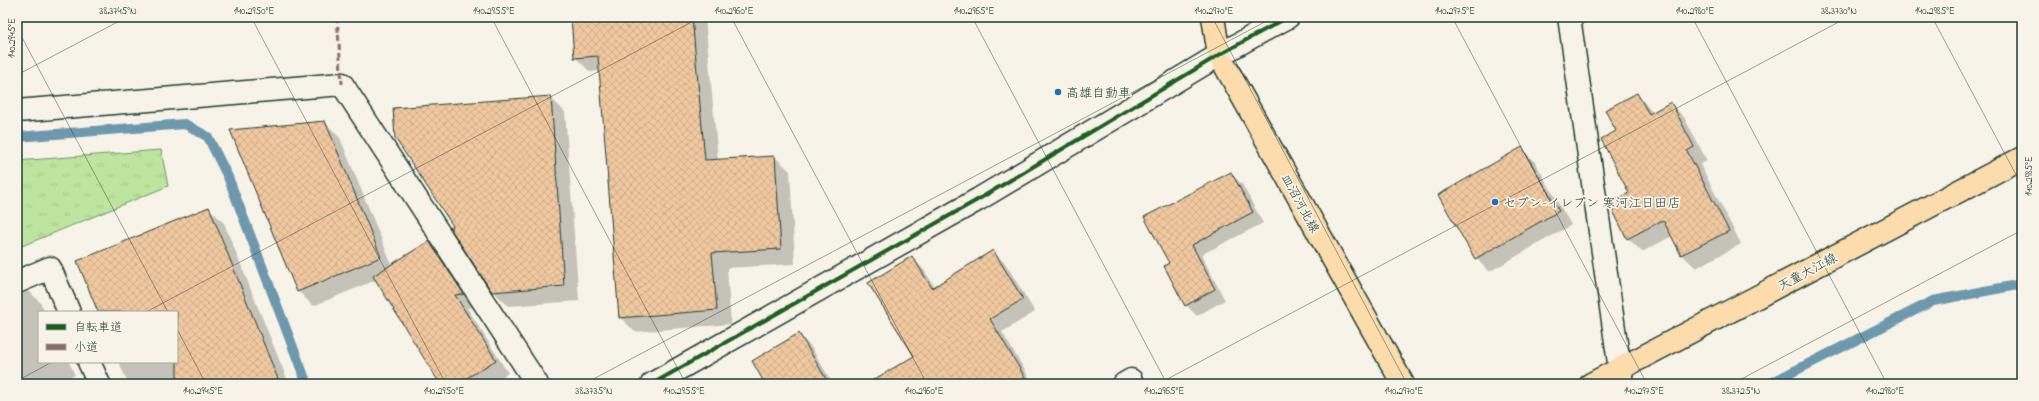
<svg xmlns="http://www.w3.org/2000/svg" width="2039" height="401" viewBox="0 0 2039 401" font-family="'Indie Flower','Klee One',sans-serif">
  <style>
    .grass { fill: url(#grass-tufts); stroke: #6e916a }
    .shadow { fill: #0003 }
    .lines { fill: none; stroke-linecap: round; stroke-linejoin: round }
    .stream { stroke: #6e98ae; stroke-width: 10 }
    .building { fill: url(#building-cross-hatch); stroke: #1f3d34 }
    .minor-casing { stroke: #1f3d34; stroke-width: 25 }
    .major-casing { stroke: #1f3d34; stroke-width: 25 }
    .minor { stroke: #f7f3e8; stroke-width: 22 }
    .major { stroke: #fcdcac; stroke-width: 22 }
    .quiet { stroke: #8d6e63; stroke-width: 3; stroke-dasharray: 6 3; stroke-linecap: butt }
    .cycleway-casing { stroke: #f7f3e8; stroke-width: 6 }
    .cycleway { stroke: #1b5e20; stroke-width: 4 }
    .ticks { fill: none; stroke: #1f3d34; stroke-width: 1; stroke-opacity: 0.45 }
    .poi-dot { fill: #1f6fb2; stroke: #f7f3e8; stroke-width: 1.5 }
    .labels { text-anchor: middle; stroke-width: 3.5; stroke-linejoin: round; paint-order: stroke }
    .poi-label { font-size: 13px; fill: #1f3d34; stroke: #f7f3e8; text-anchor: start }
    .street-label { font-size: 13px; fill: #1f3d34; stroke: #f7f3e8 }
    .neatline { fill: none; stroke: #1f3d34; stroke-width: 1.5 }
    .ticks-label { font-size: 10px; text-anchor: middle; fill: #1f3d34 }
  </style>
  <defs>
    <pattern id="grass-tufts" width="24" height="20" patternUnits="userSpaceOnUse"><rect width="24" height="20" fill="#bee5a0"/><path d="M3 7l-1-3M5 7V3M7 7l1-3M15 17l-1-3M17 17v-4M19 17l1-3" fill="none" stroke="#a3c58a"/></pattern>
    <pattern id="building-cross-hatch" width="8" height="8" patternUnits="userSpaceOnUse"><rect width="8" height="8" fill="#f1c8a0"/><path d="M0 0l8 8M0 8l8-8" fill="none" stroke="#cead8a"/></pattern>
  </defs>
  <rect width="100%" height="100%" fill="#f7f3e8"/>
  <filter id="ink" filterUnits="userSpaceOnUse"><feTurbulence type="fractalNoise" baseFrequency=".025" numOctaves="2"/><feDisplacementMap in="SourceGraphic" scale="8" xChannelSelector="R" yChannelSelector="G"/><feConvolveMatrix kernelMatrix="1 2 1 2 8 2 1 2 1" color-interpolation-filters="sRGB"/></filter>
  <g filter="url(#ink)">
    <polygon class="grass" points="161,150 168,186 17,248 17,161"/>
    <g class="shadow">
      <polygon points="513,17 530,17 515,19"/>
      <polygon points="572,17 705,17 718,160 775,157 790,171 795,264 727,268 731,324 635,332 620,317 600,71 590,72 575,57"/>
      <polygon points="1637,94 1653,113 1670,104 1684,117 1707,161 1700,164 1741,244 1696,268 1682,255 1672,236 1642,252 1628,238 1630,193 1617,132"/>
      <polygon points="550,97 565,112 579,301 508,306 493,291"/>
      <polygon points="325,122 340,138 392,265 429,242 442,256 476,307 467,308 508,373 492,384 441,384 376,280 313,306 298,291"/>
      <polygon points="1521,149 1535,162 1571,225 1489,272 1476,258"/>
      <polygon points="1231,174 1242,184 1263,223 1201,255 1225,300 1197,316 1186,305 1165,266 1171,264"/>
      <polygon points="209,208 224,223 289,384 128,384 119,362 177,362 177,312 99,312"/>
      <polygon points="992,251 1005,263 1035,312 1002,332 1033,384 868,384 915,357 912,257 924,270 935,287"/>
      <polygon points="29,291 40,302 45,312 39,312 39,362 69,362 75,375 58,384 23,384 17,372 17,295"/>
      <polygon points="799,335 811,347 833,384 766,384"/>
    </g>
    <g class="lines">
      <g class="stream">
        <polyline points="17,137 185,124 208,137 228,177 307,384"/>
        <polyline points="1769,384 1933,301 2022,284"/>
      </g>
    </g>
    <g class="building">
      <polygon points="571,17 692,17 705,160 775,156 781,249 712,253 717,310 619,318 598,56 574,58"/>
      <polygon points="1637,93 1649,114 1671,102 1694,147 1687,151 1729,231 1681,255 1663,220 1627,239 1609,203 1629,193 1601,139 1616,131 1605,110"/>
      <polygon points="551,96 564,286 492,292 450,228 453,226 395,138 393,108"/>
      <polygon points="325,121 381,257 297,292 230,130"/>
      <polygon points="1522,147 1559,211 1475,259 1438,195"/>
      <polygon points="1231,172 1253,212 1192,245 1215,289 1185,306 1164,266 1169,263 1144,217"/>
      <polygon points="209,207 280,384 177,384 177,312 98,312 77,261"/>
      <polygon points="429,241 464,294 455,295 496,360 457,384 440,384 373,276"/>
      <polygon points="993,250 1023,299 990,319 1029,384 866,384 914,356 868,283 912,256 932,288"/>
      <polygon points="799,333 829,384 765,384 752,361"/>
    </g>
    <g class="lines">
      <g class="minor-casing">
        <g id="minor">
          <polyline points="1569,17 1622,384"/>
          <polyline points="17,111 342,84 537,384"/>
          <polyline points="17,282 50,268 69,312"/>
          <polyline points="89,362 99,384"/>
          <polyline points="652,384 979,199 1219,55 1288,17"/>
          <polyline points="1124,384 1131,380"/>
        </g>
      </g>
      <g class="major-casing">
        <g id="major">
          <polyline points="1213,17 1219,55 1403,384"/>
          <polyline points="1591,384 2022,158"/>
        </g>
      </g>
      <use href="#minor" class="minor"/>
      <use href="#major" class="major"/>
      <polyline class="quiet" points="337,17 342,84"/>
      <g class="cycleway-casing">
        <polyline id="cycleway" points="652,384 979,199 1219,55 1288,17"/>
      </g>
      <use href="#cycleway" class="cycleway"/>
    </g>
  </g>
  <path class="ticks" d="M 251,17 L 446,384M 491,17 L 686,384M 731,17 L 927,384M 972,17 L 1167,384M 1212,17 L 1407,384M 1452,17 L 1647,384M 1692,17 L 1887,384M 1932,17 L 2022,186M 17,28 L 168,312M 17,75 L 127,17M 146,312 L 701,17M 177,329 L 206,384M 17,381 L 52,362M 584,384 L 1274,17M 1158,384 L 1848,17M 1732,384 L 2022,230"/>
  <g class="poi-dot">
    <circle cx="1058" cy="92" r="4"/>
    <circle cx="1495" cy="202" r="4"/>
  </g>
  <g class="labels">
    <g class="poi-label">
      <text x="1066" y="97">高雄自動車</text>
      <text x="1503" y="207">セブン-イレブン 寒河江日田店</text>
    </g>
    <g class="street-label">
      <text transform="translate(1301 203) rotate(61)" y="5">皿沼河北線</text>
      <text transform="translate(1807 271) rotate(-28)" y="5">天童大江線</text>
    </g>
  </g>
  <rect width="2039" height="401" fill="none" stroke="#f7f3e8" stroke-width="44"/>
  <rect x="38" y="311" width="140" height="52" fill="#f7f3e8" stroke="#a1aaa0"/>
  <rect x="46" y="324" width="20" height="6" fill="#1b5e20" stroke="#a1aaa0"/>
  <text x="74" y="331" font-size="12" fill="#1f3d34">自転車道</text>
  <rect x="46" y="344" width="20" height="6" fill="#8d6e63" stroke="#a1aaa0"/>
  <text x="74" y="351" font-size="12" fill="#1f3d34">小道</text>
  <rect x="22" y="22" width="1995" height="357" class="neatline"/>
  <g class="ticks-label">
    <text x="118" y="14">38.3745°N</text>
    <text x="254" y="14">140.2950°E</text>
    <text x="494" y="14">140.2955°E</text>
    <text x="734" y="14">140.2960°E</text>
    <text x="974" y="14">140.2965°E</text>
    <text x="1214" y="14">140.2970°E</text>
    <text x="1455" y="14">140.2975°E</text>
    <text x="1695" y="14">140.2980°E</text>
    <text x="1839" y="14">38.3730°N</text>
    <text x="1935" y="14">140.2985°E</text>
    <text transform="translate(11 38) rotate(-90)" y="4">140.2945°E</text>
    <text transform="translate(2028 176) rotate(-90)" y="4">140.2985°E</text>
    <text x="203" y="394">140.2945°E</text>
    <text x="444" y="394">140.2950°E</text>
    <text x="594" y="394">38.3735°N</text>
    <text x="684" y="394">140.2955°E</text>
    <text x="924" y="394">140.2960°E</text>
    <text x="1164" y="394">140.2965°E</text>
    <text x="1404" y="394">140.2970°E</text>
    <text x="1644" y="394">140.2975°E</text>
    <text x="1741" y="394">38.3725°N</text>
    <text x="1885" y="394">140.2980°E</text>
  </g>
</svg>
